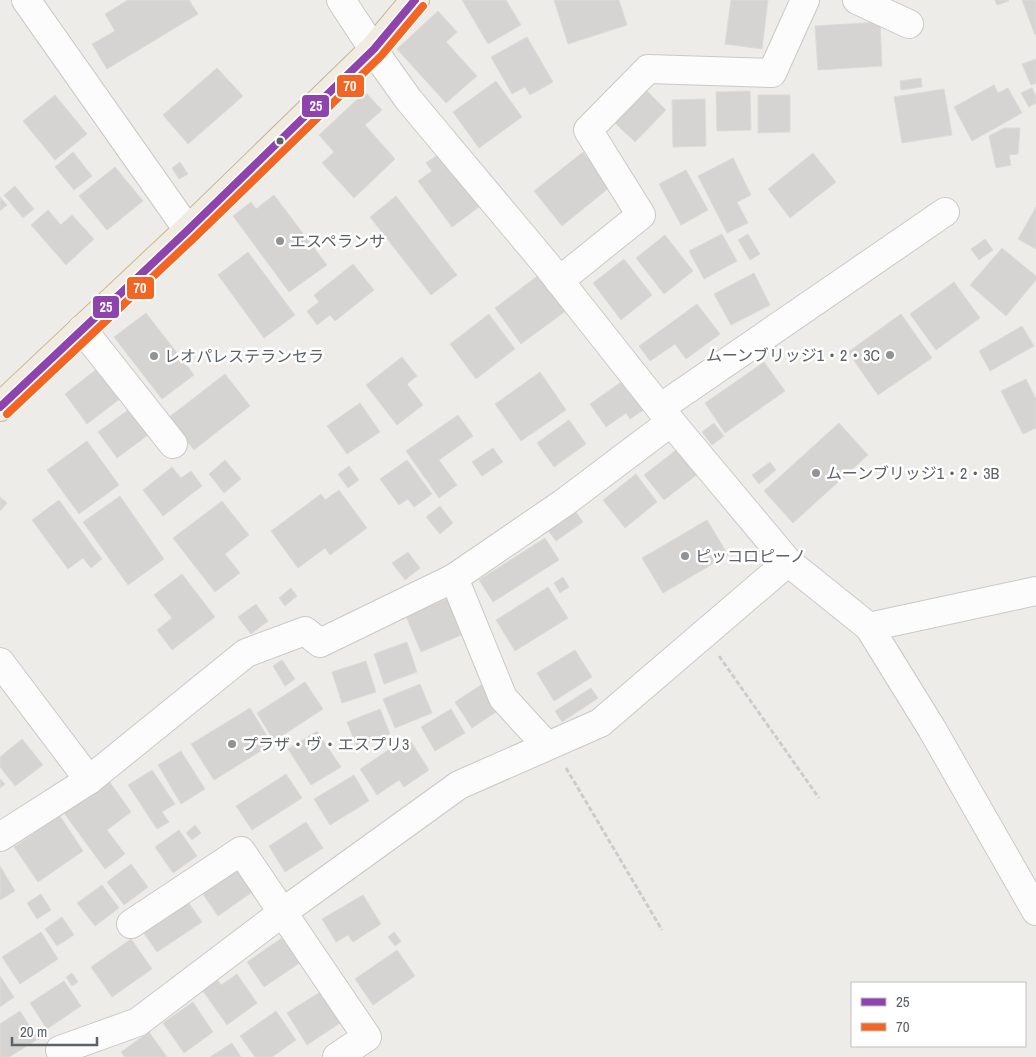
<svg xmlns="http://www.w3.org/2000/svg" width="1036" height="1057" viewBox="0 0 1036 1057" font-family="'Archivo Narrow','Noto Sans JP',sans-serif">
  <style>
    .building { fill: #d5d4d2; stroke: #dddbd7 }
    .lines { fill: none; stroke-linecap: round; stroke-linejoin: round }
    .minor-casing { stroke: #c9c9c8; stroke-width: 30 }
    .highway-casing { stroke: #c6b694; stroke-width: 30 }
    .path { stroke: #c9cecb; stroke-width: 3; stroke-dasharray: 5 2.5; stroke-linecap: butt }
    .minor { stroke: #fcfcfc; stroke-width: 28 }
    .highway { stroke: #f0ece2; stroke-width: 28 }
    .bus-1-casing { stroke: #fff; stroke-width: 11 }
    .bus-2-casing { stroke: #fff; stroke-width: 11 }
    .bus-1 { stroke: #8e44ad; stroke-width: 8 }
    .bus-2 { stroke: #f26522; stroke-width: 8 }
    .bus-dot { fill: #5d6267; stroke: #fff; stroke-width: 2 }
    .poi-dot { fill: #909294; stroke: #fff; stroke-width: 2 }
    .labels { text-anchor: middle; stroke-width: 5; stroke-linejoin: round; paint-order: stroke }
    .poi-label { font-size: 16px; fill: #5d6267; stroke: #fff; text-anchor: start }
    .line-badge { stroke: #fff; stroke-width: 2 }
    .badge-label { font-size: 14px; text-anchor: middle; font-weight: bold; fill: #fff }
  </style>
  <rect width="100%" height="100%" fill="#eeece8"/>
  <g class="building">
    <polygon points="128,0 189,0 198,14 107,69 92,44 115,31 105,14"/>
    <polygon points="462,0 506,0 521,25 488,44"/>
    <polygon points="554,0 619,0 627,25 568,44"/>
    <polygon points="731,0 768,0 762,49 725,44"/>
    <polygon points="995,0 1008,0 1009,1 997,5"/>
    <polygon points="1022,0 1036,0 1036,34 1035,35"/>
    <polygon points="438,11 457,32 446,42 477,76 446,103 397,49"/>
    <polygon points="880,22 882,66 818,70 815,26"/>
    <polygon points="527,37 553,82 530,95 525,87 512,94 491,57"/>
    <polygon points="1036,59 1036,83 1031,85 1022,64"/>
    <polygon points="217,68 243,96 188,144 163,115"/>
    <polygon points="921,78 922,87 901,90 900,81"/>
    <polygon points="496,81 522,117 479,148 453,112"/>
    <polygon points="994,85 998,93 1008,88 1022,113 972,141 954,107"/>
    <polygon points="1032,88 1036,96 1036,103 1029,107 1021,93"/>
    <polygon points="944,89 952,135 902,143 894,97"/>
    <polygon points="647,91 666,110 635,142 615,123"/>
    <polygon points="750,91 751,130 717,131 716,92"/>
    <polygon points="365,92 382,110 365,125 395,159 354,198 322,163 334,152 319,135"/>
    <polygon points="55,95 87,134 55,160 23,121"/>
    <polygon points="758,95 790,95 790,132 758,133"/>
    <polygon points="705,99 706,146 673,147 672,100"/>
    <polygon points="1004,128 1020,128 1018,154 1009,155 1011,165 996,168 989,136"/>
    <polygon points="443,151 483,204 452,227 418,181 432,171 426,163"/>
    <polygon points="73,152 92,176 74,190 55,167"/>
    <polygon points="583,152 610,187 562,226 534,191"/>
    <polygon points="813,153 836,182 790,218 768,189"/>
    <polygon points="733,158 751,195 737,202 748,223 727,233 698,176"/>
    <polygon points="180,162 188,174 179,179 172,168"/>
    <polygon points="115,167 143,201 107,230 79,196"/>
    <polygon points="686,170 708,210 681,225 659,184"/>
    <polygon points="15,186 34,209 23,218 4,195"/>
    <polygon points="274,195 327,265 289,292 233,216 251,202 256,209"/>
    <polygon points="396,196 457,275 431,295 370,217"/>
    <polygon points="0,197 7,205 0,211"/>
    <polygon points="1036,207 1036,249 1018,239"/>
    <polygon points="48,210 61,225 72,215 94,239 66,265 31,225"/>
    <polygon points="722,234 737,261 704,279 689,251"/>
    <polygon points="748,234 760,254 750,260 738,240"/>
    <polygon points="665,235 693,271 664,294 636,258"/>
    <polygon points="985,239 993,250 979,260 971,249"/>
    <polygon points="1002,248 1036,276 1036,280 1006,316 970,285"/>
    <polygon points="248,252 295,315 264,338 218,275"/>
    <polygon points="624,259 652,295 621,320 593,283"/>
    <polygon points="353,264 374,290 335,321 330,315 317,325 307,311 319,302 314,295"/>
    <polygon points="754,273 770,305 731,325 714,294"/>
    <polygon points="540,274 567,310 521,344 495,308"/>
    <polygon points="954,282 980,318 936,350 910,314"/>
    <polygon points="697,304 720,334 686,359 675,344 650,361 639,346"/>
    <polygon points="146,313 194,375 162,399 114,337"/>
    <polygon points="489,314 515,349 476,379 450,344"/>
    <polygon points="901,314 932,358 878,395 848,352"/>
    <polygon points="1022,326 1034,346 990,371 979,351"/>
    <polygon points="402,357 417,376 407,384 423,405 397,425 366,385"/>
    <polygon points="764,362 785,391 725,433 705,403"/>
    <polygon points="98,368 121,398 87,424 65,394"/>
    <polygon points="540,372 566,410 521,441 495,404"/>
    <polygon points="225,374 250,406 194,450 168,418"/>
    <polygon points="1026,379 1036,399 1036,428 1023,434 1001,391"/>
    <polygon points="624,380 645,409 630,419 626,413 606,427 590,404"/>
    <polygon points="360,403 380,432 347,454 327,426"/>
    <polygon points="128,410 148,435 117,458 98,432"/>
    <polygon points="458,415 473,436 439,460 457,485 439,498 406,451"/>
    <polygon points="569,420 586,444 554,467 537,443"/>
    <polygon points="714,423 724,436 712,445 702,432"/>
    <polygon points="839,423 868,455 793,523 764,491"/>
    <polygon points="87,441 119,485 79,514 47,470"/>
    <polygon points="680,447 699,473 664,500 644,475"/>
    <polygon points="493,448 503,462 482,476 472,462"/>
    <polygon points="225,460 241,479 224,493 209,474"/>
    <polygon points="407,460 432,494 414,507 408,499 399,505 380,479"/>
    <polygon points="770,462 776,470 759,484 752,475"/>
    <polygon points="349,466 359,480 348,488 338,474"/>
    <polygon points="172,467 181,478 191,471 202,486 163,516 143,490"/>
    <polygon points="636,474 657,502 625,528 603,500"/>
    <polygon points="339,490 367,528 330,555 325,548 298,568 271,531 321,494 325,500"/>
    <polygon points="120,496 164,559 128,585 83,522"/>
    <polygon points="0,497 7,503 0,511"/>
    <polygon points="59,500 102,559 91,568 83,558 68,569 32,520"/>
    <polygon points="222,501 249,535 225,554 240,573 215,592 173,538"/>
    <polygon points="440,506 453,523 440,534 426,517"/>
    <polygon points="572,506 583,522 556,541 544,525"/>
    <polygon points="707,520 728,555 663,593 642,558"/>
    <polygon points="545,538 559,560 493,602 479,580"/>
    <polygon points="408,552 420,568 405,580 392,563"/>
    <polygon points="182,574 215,617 172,650 157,630 172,618 154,595"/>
    <polygon points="563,577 569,587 560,593 554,583"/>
    <polygon points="548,587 568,618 515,651 496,620"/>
    <polygon points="291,588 297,596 285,606 279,598"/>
    <polygon points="451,597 466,633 421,652 406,616"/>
    <polygon points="256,604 268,621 251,634 238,617"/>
    <polygon points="407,642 417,672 384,684 374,654"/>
    <polygon points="575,650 592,677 554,701 537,673"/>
    <polygon points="282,660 295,679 285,686 273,666"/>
    <polygon points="366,661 376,692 342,703 332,672"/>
    <polygon points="305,682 323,709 274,741 257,713"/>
    <polygon points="484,683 502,708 472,728 455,702"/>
    <polygon points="420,684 432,713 395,728 383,699"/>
    <polygon points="591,688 598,698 562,722 555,711"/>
    <polygon points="250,708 272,744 214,780 191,744"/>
    <polygon points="380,709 390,734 357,747 347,722"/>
    <polygon points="451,709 465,733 435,751 421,727"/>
    <polygon points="317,731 341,767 311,785 288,749"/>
    <polygon points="408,737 429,770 404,787 399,780 377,795 360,769"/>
    <polygon points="22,739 43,765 15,786 0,767 0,757"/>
    <polygon points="181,751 205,789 181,804 158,765"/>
    <polygon points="152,770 175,804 162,812 169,822 157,829 128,785"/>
    <polygon points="286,774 302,798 252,830 236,806"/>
    <polygon points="354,775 369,801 330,825 314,799"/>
    <polygon points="0,779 5,784 0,788"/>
    <polygon points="109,781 131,812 107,830 125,854 105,869 64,813"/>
    <polygon points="60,816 83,851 38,882 14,847"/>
    <polygon points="306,822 323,848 285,872 269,846"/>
    <polygon points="195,825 201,833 192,840 186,833"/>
    <polygon points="179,830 197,856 173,873 155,847"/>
    <polygon points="236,861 255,890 218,916 198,887"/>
    <polygon points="131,864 148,887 124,905 107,882"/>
    <polygon points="0,866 15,891 0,900"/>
    <polygon points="102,885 119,908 95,926 77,903"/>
    <polygon points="41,894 51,910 37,919 27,903"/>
    <polygon points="363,895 381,924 353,942 348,935 336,942 322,919"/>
    <polygon points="186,899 202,922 157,952 141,929"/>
    <polygon points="62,917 74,935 57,946 45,929"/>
    <polygon points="41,932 58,959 20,984 2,957"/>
    <polygon points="394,932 401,941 395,946 388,937"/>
    <polygon points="286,935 304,960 264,987 247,962"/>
    <polygon points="131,939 152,969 112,997 91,967"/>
    <polygon points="397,950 415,976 373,1005 355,979"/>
    <polygon points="72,973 78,982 72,986 66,977"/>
    <polygon points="237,974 257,1003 227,1025 200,987 215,977 221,985"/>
    <polygon points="0,976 14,997 0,1007"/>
    <polygon points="64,981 81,1006 47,1029 30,1003"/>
    <polygon points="320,992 340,1023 307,1045 287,1013"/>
    <polygon points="193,1002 213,1032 184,1053 163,1023"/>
    <polygon points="20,1011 38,1039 9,1057 0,1057 0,1024"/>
    <polygon points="276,1011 296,1040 272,1057 255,1057 240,1036"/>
    <polygon points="149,1032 167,1057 125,1057 121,1052"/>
    <polygon points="232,1043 241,1057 210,1057"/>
  </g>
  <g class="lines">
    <g class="minor-casing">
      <g id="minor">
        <polyline points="26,0 188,230"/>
        <polyline points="341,0 381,61 408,99 546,264 671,422 788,562 869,627 932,729 1036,911"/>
        <polyline points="857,0 909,24"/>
        <polyline points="559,281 641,215 588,130 648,69 772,73 805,0"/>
        <polyline points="82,329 173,444"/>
        <polyline points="660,408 945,212"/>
        <polyline points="454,578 503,698 547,746"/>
        <polyline points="869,627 1036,591"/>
        <polyline points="0,662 89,780"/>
        <polyline points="0,837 89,780 246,653 305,631 320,643 454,578 565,502 671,422"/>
        <polyline points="131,924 241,851 367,1037 337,1057"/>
        <polyline points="60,1050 138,1022 283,912 459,785 600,723 788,562"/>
      </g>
    </g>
    <g class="highway-casing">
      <polyline id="highway" points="0,407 188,230 374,49 415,0"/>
    </g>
    <g class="path">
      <polyline points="719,656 819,798"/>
      <polyline points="566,768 662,930"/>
    </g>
    <use href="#minor" class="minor"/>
    <use href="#highway" class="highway"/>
    <g class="bus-1-casing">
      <polyline id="bus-1" points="0,407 188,230 374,49 415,0"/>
    </g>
    <g class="bus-2-casing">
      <polyline id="bus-2" points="7,414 195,237 381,56 423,6"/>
    </g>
    <use href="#bus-1" class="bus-1"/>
    <use href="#bus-2" class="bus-2"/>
  </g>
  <circle class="bus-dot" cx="280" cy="141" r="4.5"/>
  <g class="poi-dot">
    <circle cx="280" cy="241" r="5"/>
    <circle cx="890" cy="355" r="5"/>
    <circle cx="154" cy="356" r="5"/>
    <circle cx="816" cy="473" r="5"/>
    <circle cx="685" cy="556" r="5"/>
    <circle cx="232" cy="744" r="5"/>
  </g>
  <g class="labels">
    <g class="poi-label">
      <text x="290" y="247">エスペランサ</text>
      <text x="880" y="361" text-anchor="end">ムーンブリッジ1・2・3C</text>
      <text x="164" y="362">レオパレステランセラ</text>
      <text x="826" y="479">ムーンブリッジ1・2・3B</text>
      <text x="695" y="562">ピッコロピーノ</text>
      <text x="242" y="750">プラザ・ヴ・エスプリ3</text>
    </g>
  </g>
  <g class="line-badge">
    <rect x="336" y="74" width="29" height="24" rx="5" fill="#f26522"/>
    <rect x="301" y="94" width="29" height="24" rx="5" fill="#8e44ad"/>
    <rect x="126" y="276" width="29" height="24" rx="5" fill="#f26522"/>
    <rect x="92" y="295" width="28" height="24" rx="5" fill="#8e44ad"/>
  </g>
  <g class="badge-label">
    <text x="350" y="91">70</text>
    <text x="316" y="111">25</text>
    <text x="140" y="293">70</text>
    <text x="106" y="312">25</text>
  </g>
  <rect x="851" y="982" width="175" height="65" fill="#ffffff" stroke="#bec0c2"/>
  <rect x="861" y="998" width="25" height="8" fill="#8e44ad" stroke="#bec0c2"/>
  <text x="896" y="1007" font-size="15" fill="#5d6267">25</text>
  <rect x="861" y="1023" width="25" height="8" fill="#f26522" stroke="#bec0c2"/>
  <text x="896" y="1032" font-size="15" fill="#5d6267">70</text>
  <path d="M12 1037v8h85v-8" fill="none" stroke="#5d6267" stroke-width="2.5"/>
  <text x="20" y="1037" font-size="15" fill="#5d6267" stroke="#ffffff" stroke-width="4" paint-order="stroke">20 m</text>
</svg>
